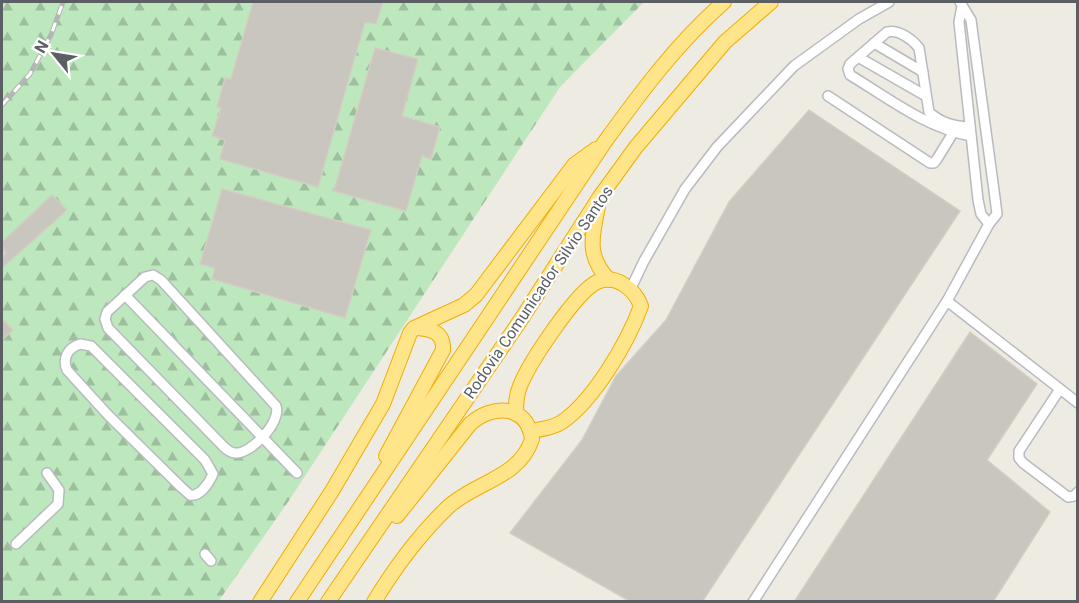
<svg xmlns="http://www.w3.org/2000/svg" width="1079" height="603" viewBox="0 0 1079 603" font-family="Roboto,sans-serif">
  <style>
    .forest { fill: url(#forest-firs) }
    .building { fill: #c9c6bf; stroke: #d3cec0; stroke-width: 1.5 }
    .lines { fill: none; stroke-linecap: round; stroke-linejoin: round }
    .minor-casing { stroke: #b8bac0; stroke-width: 12 }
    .highway-casing { stroke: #f1ad00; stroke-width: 16 }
    .minor { stroke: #fff; stroke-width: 9 }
    .highway { stroke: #ffe589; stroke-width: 14 }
    .rail-casing { stroke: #b4b5b5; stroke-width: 5 }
    .rail { stroke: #fff; stroke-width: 3; stroke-dasharray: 9; stroke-linecap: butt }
    .labels { text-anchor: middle; stroke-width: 4.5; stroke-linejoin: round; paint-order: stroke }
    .street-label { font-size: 16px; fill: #5b5f64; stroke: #fff }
  </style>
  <defs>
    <pattern id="forest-firs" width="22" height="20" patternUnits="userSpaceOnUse" patternTransform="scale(1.5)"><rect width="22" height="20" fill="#bde8be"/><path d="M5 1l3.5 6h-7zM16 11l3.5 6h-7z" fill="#9dbf9e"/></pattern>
  </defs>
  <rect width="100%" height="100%" fill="#eeece2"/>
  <polygon class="forest" points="2,2 644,2 560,87 288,502 218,602 2,601"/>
  <g class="building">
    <polygon points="253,2 383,2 376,24 365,22 318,187 220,159 225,140 212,136 221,108 217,107 225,78 231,79"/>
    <polygon points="375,48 418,59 402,116 440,127 431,159 422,156 406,211 334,191"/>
    <polygon points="809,110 960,211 702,602 631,602 510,533 582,440 616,376 666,320 729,202"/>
    <polygon points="222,189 371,230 345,318 212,279 215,268 200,264"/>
    <polygon points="52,195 67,210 2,268 2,258 6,253 2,246 2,242"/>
    <polygon points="2,319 13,330 2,340"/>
    <polygon points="970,332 1037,384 987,460 1050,512 993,602 794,602"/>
  </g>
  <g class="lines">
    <g class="minor-casing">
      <g id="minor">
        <polyline points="960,2 971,20 995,198 997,214 989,224 981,214 978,200 959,22 962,6"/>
        <polyline points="874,43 923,72"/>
        <polyline points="858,57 926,96"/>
        <polyline points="828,96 930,163 934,163 937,159 953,133"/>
        <path d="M 969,127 C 953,126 941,123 929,112 L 919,48 C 912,39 898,29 887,32 L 850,64 L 848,69 L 850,75 C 888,98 926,128 971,136"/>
        <path d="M 153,275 L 161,280 L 276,406 C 282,422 250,455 235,453 C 230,453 226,449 223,446 L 108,328 L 105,319 L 107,312 L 145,277 Z"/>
        <polyline points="631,288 644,261 685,189 717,147 794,66 859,19 889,2"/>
        <polyline points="125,295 297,473"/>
        <polyline points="947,301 1078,403"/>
        <path d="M 80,344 L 91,346 L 205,460 L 213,474 C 209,483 200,497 190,495 L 181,487 L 108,415 L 67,370 C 62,358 68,348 80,344 Z"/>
        <polyline points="1060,389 1019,451 1019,458 1023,463 1068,497 1074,496 1078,492"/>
        <polyline points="16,544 58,504 59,490 47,473"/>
        <polyline points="205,554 211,561"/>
        <polyline points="753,602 947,301 989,224"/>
      </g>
    </g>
    <g class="highway-casing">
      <g id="highway">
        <path d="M 598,207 C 592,236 586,256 609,280"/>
        <path d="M 516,414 C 516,404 516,395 520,386 C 529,363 576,292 597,282 C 616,273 635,290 641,306 C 628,342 594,400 562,422 C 553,428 542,429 531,431"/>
        <path d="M 386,456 L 443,350 C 444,332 431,329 417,328"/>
        <polyline points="260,602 332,491 383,404 410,333 414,328 464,305 476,295 574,165 596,149"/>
        <path d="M 297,602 L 604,143 C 641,92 677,43 724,2"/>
        <polyline points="328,602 522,318 599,198 636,147 725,42 771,2"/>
        <path d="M 374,602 C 394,569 420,534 448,507 C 475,482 520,478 532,439 C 527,404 492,404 470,424 L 397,516"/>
      </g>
    </g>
    <use href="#minor" class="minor"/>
    <use href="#highway" class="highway"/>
    <g class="rail-casing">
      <polyline id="rail" points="2,105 30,74 51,35 63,2"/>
    </g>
    <use href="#rail" class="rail"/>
  </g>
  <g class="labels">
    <g class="street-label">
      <text transform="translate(538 292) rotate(-56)" y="6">Rodovia Comunicador Silvio Santos</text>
    </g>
  </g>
  <rect width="1079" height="603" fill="none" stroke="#5b5f64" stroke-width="6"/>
  <g transform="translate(54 54) rotate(300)" stroke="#ffffff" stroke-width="4.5" paint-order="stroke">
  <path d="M0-4.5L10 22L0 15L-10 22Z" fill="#5b5f64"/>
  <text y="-9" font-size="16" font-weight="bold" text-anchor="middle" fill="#5b5f64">N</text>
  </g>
</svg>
